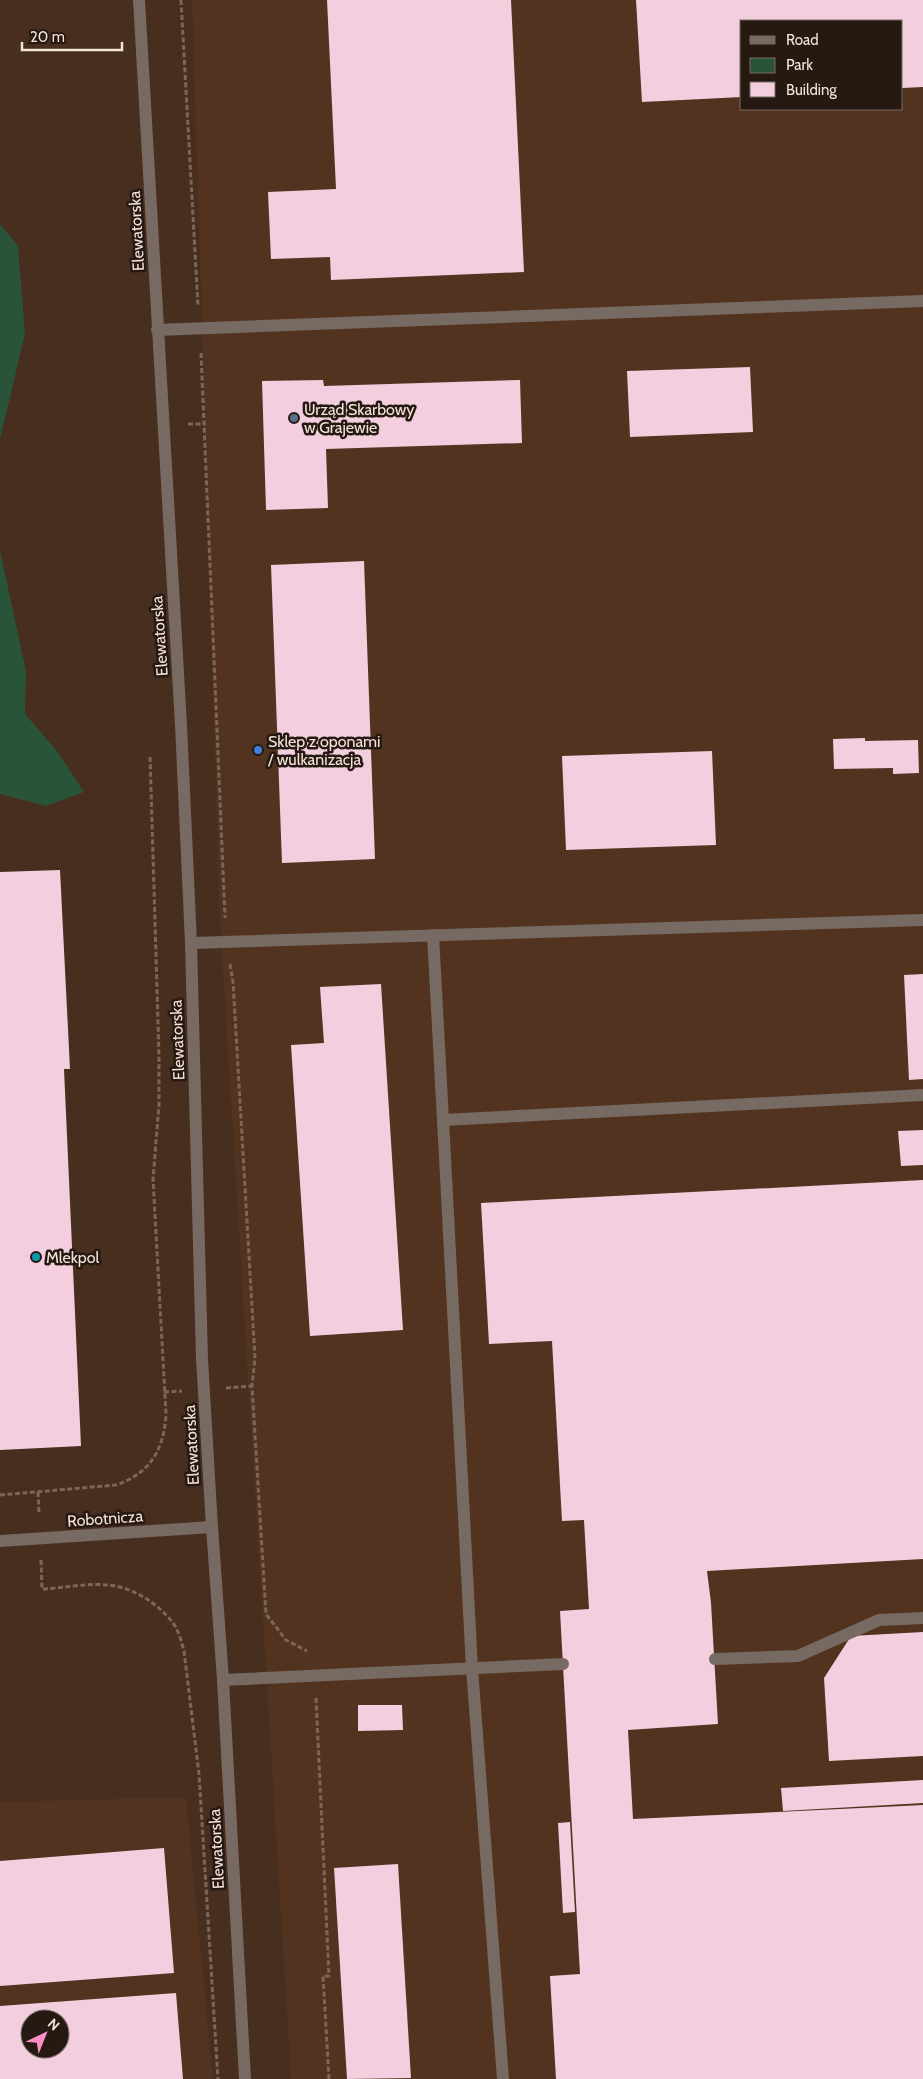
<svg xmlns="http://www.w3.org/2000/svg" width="923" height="2079" viewBox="0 0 923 2079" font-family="Cabin,sans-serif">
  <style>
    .built { fill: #52331f; fill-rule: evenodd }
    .green { fill: #2a543a }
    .building { fill: #f2cede; fill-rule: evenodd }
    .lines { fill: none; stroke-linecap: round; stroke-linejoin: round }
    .path { stroke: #7d6658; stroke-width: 3; stroke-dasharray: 5 2.5; stroke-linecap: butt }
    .service { stroke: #776a62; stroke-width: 12 }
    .minor { stroke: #776a62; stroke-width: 12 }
    .tertiary { stroke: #776a62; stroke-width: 12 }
    .service-dot { fill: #5c6f8a; stroke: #251912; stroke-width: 2 }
    .shop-dot { fill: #3f7fe0; stroke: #251912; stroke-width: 2 }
    .culture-dot { fill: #0f9aa8; stroke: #251912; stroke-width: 2 }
    .labels { text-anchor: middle; stroke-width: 5; stroke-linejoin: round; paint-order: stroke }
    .street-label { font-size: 16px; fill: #f4e3d9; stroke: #251912 }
    .poi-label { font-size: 16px; fill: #f4e3d9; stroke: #251912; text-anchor: start }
  </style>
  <rect width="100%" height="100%" fill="#472e1e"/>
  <g class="built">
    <path d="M 192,0 L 923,0 L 923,2079 L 291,2079 L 220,922 ZM 742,21 L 902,21 L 902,109 L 742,109 Z"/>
    <path d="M 186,1797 L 213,2079 L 0,2079 L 0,1802 ZM 30,2019 L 60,2019 L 60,2049 L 30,2049 Z"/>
  </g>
  <g class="green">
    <polygon points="0,224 18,246 25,334 0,439"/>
    <polygon points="0,551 26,671 25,714 57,751 84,792 46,806 0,794"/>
  </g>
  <g class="building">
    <polygon points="327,0 511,0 524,272 331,280 330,257 271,259 268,192 336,189"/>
    <polygon points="636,0 923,0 923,87 902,88 902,21 742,21 742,97 642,102"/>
    <polygon points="750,367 753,432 630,437 627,371"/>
    <polygon points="323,380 324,386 520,380 522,443 326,449 328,508 266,510 262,381"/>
    <polygon points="364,561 375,859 282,863 271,565"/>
    <polygon points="865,738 865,741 918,740 919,773 893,774 893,768 834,769 833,739"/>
    <polygon points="712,751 716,845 566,850 562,756"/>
    <polygon points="60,870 70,1069 64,1069 81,1446 0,1450 0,872"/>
    <polygon points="923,974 923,1079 909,1080 904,975"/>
    <polygon points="381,984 403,1330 310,1336 291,1045 324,1043 320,987"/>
    <polygon points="923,1130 923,1165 901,1166 898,1131"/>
    <polygon points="923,1180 923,1559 707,1571 711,1603 718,1724 628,1730 633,1819 923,1805 923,2079 556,2079 550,1976 580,1974 560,1611 589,1609 584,1520 562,1521 552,1341 489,1344 481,1203"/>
    <polygon points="923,1632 923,1756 829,1761 824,1678 851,1636"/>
    <polygon points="358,1705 402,1705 403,1730 358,1731"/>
    <polygon points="923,1780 923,1803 783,1811 781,1788"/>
    <polygon points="570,1822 575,1912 563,1913 558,1823"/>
    <polygon points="164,1848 174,1973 0,1986 0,1861"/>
    <polygon points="398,1864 411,2078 347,2079 334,1868"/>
    <path d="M 176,1993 L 183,2079 L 0,2079 L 0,2006 ZM 30,2019 L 60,2019 L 60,2049 L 30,2049 Z"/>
  </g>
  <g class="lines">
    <g class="path">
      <polyline points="181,0 198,306"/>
      <polyline points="201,353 225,918"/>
      <polyline points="188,424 205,424"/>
      <polyline points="230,964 233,982 255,1358 252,1386 266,1614 286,1640 307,1651"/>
      <polyline points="226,1388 252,1386"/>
      <polyline points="164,1392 182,1391"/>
      <polyline points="38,1492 39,1514"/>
      <path d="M 0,1495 L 116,1485 C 151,1473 164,1449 166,1414 L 153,1179 L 159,1105 L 159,1056 L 150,755"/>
      <path d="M 41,1560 L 42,1589 C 63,1588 87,1583 108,1585 C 132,1587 158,1603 173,1623 C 179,1631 181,1641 184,1651 L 199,1774 L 218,2079"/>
      <polyline points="316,1698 329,1976 323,1976 329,2079"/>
    </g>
    <g class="service">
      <polyline points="157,330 923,301"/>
      <polyline points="433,935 443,1120"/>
      <polyline points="191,943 923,920"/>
      <polyline points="715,1659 798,1656 879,1620 923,1618"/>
      <polyline points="223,1680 563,1664"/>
      <polyline points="503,2079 472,1668 443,1120 923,1095"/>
    </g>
    <polyline class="minor" points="139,0 181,725 191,943 202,1359 212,1527"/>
    <polyline class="tertiary" points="0,1541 212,1527 223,1680 245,2079"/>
  </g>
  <circle class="service-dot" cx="294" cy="418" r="5"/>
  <circle class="shop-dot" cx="258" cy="750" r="5"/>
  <circle class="culture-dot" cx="36" cy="1257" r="5"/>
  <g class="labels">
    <g class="street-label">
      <text transform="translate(136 231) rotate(-93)" y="6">Elewatorska</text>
      <text transform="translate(159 636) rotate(-94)" y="6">Elewatorska</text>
      <text transform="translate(177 1040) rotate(-92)" y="6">Elewatorska</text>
      <text transform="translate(191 1445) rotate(-93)" y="6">Elewatorska</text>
      <text transform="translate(105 1518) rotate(-4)" y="6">Robotnicza</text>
      <text transform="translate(216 1849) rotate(-93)" y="6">Elewatorska</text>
    </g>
    <g class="poi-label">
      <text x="304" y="415">Urząd Skarbowy<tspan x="304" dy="18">w Grajewie</tspan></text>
      <text x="268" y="747">Sklep z oponami<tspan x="268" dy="18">/ wulkanizacja</tspan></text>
      <text x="46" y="1263">Mlekpol</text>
    </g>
  </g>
  <rect x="740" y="20" width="162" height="90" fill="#251912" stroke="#786a62"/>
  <rect x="750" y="36" width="25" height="8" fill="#776a62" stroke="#786a62"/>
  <text x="786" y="45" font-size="15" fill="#f4e3d9">Road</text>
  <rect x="750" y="58" width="25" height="15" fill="#2a543a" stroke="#786a62"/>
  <text x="786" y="70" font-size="15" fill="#f4e3d9">Park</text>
  <rect x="750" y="82" width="25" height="15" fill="#f2cede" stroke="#786a62"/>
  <text x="786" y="95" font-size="15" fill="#f4e3d9">Building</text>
  <g transform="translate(45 2034) rotate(43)"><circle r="24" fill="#251912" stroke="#786a62"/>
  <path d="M0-4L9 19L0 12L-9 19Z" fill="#fa8fc8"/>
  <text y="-8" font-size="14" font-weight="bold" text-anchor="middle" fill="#f4e3d9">N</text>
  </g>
  <path d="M22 42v8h100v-8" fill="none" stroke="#f4e3d9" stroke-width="2.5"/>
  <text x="30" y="42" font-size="15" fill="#f4e3d9" stroke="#251912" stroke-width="4" paint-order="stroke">20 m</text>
</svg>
